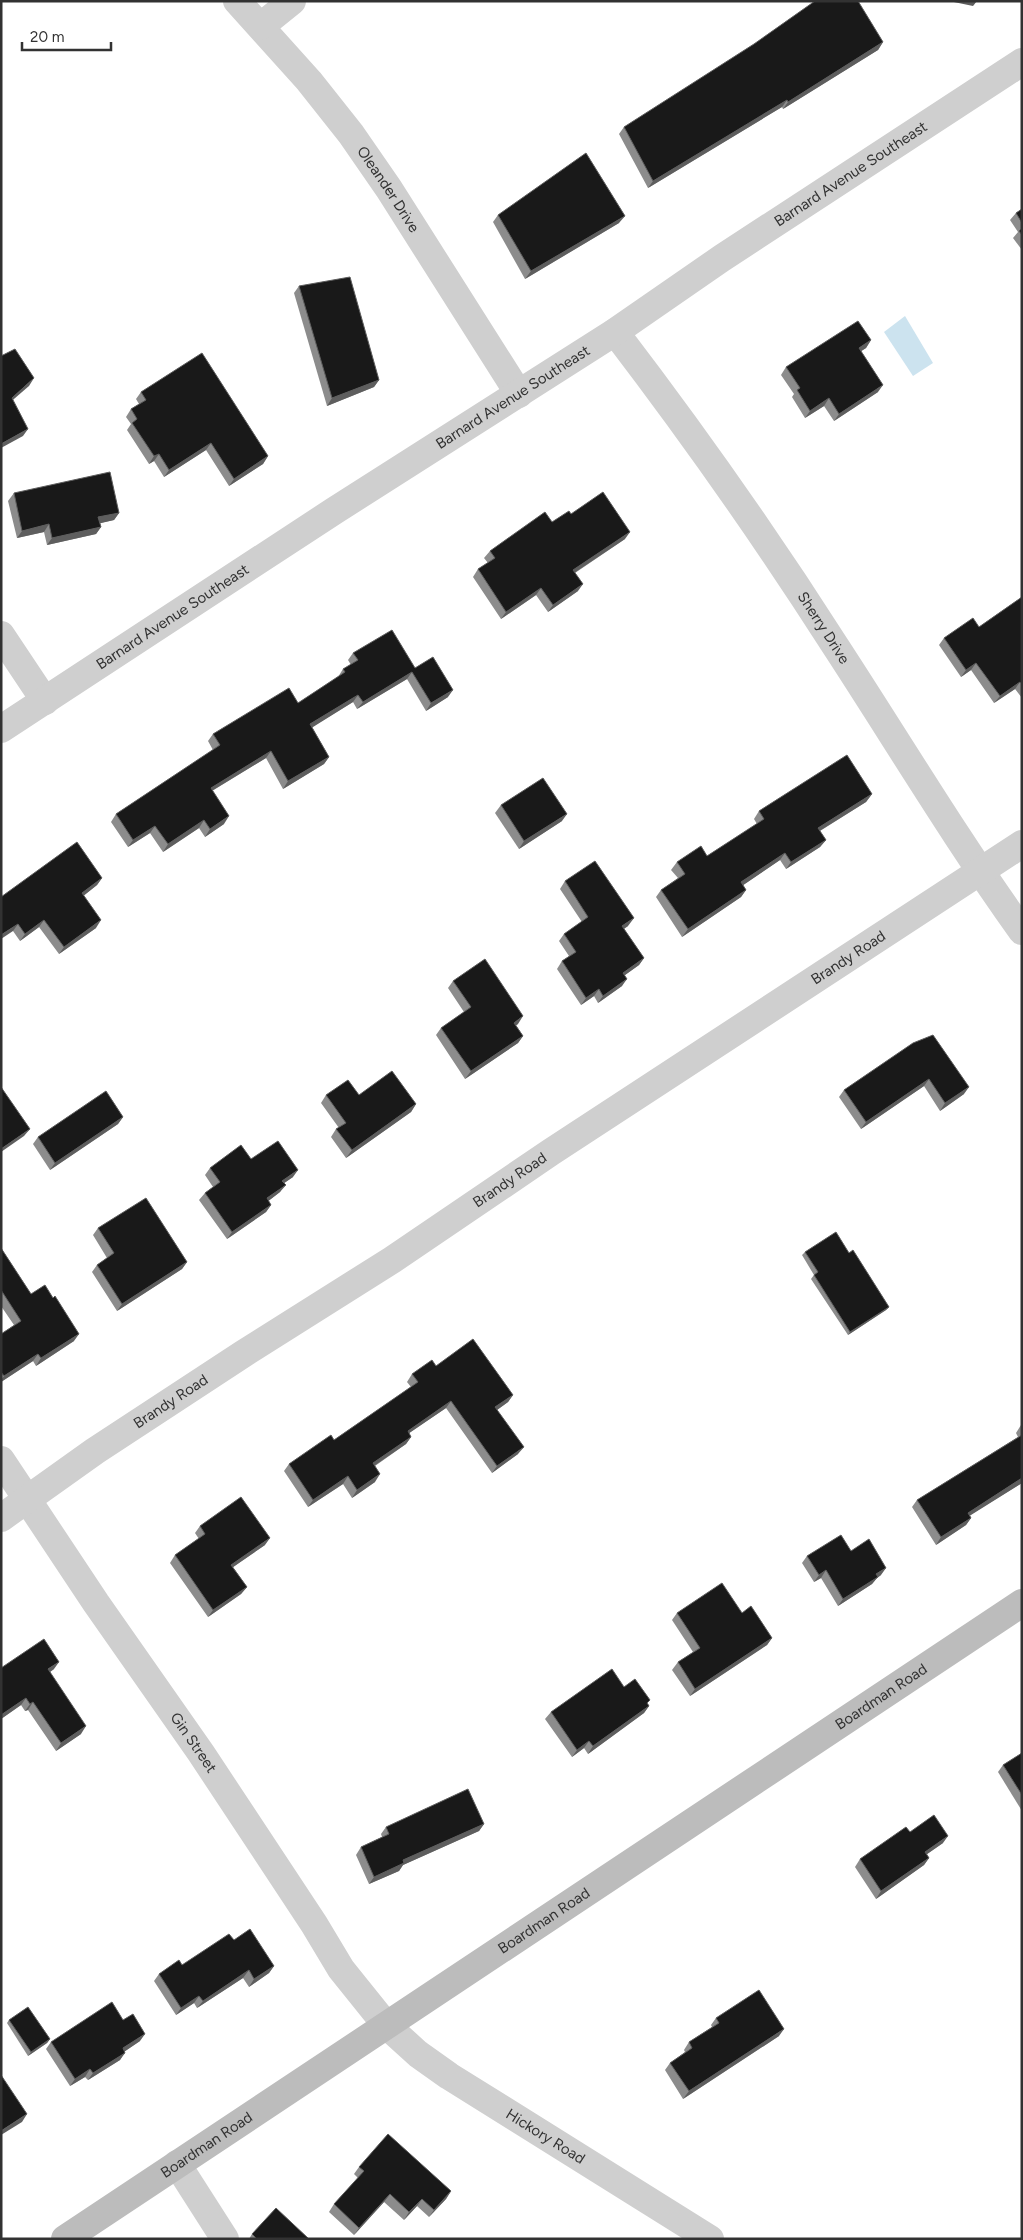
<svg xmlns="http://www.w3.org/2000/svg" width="1023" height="2240" viewBox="0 0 1023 2240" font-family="Figtree,sans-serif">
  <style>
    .water { fill: #cce3ef }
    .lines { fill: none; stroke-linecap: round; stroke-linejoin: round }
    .street { stroke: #cfcfcf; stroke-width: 28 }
    .secondary { stroke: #bcbcbc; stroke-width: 28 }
    .wall { fill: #8c8c8c }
    .shaded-wall { fill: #5e5e5e }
    .building { fill: #191919; stroke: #5e5e5e }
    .labels { text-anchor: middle; stroke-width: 5; stroke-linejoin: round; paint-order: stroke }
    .street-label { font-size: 15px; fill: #323232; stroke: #fff }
  </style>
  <rect width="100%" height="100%" fill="#fff"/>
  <polygon class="water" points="905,316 933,363 913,376 884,332"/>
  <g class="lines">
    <g class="street">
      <path id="s1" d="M 237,1 L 309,81 L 351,134 L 389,189 L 519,394"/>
      <polyline points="261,26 292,1"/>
      <path id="s2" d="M 615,332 C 693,434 767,539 836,647 C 898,742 956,839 1022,931"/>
      <polyline points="1,635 45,701"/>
      <path id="s3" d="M 1,729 L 334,511 L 615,332 L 722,258 L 1022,62"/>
      <path id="s4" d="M 1,1460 L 96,1603 L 201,1753 L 314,1924 L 341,1969 L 386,2025 L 418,2054 L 449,2076 L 710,2239"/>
      <path id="s5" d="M 1,1518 L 95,1451 L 243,1354 L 392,1260 L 551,1152 L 1022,844"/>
      <polyline points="177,2164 225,2239"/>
    </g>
    <path class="secondary" id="s6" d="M 65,2239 L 1022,1603"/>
  </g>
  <g class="wall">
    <polygon points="883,42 878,50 783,109 782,107 648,188 619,134 624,127"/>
    <polygon points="1022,209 1022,250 1013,238 1018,232 1010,220 1016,213"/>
    <polygon points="498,215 619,223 525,279 493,222"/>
    <polygon points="299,286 379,380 374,387 327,406 294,293"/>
    <polygon points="871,340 866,348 861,351 878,392 834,421 824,406 805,418 792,397 794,394 781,375 786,367"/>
    <polygon points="141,392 268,456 263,464 229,486 206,450 164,477 154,461 149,464 127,430 131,424 126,417 131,409 139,404 136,399"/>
    <polygon points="14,493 119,513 114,520 100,523 101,527 96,534 47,545 44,532 17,538 8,501"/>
    <polygon points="571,514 625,539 575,573 578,591 548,612 536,595 501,619 473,577 478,569 488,563 484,558 490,551"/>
    <polygon points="1022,597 1022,698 1015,689 994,703 971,670 961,677 939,645 944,638 979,627"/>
    <polygon points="353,653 415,668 448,697 426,711 407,679 357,709 353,702 312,727 329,757 324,764 283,789 266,758 212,791 224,824 205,837 199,828 163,852 150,833 128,847 111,822 116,814 213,750 208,741 213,734 298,703 338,677 343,669 351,665 348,660"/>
    <polygon points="872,794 866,802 820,831 826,840 820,847 786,869 780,860 743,885 746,890 741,897 682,937 656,897 661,890 678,878 671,870 677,862 707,856 757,824 754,819 759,811"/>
    <polygon points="501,805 562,821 519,849 495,813"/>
    <polygon points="102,878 97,885 83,896 96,928 59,954 39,927 20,941 13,931 1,897"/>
    <polygon points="565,881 628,926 624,929 644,958 639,965 625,975 622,986 598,1003 594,996 581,1005 557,969 562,961 569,956 559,941 564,934 582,922 560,889"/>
    <polygon points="453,981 518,1024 516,1025 523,1036 518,1043 465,1079 436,1035 441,1028 464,1012 448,988"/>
    <polygon points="933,1035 964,1094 940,1111 924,1086 861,1129 839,1097 844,1090"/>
    <polygon points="326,1095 416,1104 411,1112 346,1158 331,1137 336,1129 339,1128 321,1103"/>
    <polygon points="123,1117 118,1124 50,1170 33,1144 38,1137"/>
    <polygon points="251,1159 293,1177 284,1183 280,1192 268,1201 271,1205 266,1212 227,1239 199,1200 205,1193 213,1187 205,1175 210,1168"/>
    <polygon points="98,1228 187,1262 182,1269 117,1311 92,1272 97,1265 107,1258 93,1235"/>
    <polygon points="1,1248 31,1294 74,1341 36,1366 33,1361 1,1382 1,1334 14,1325 1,1306"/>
    <polygon points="805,1252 849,1253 889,1307 886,1310 848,1335 811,1279 814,1275 802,1255"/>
    <polygon points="436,1366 513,1395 508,1402 497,1410 518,1454 492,1473 446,1408 409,1433 411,1437 406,1444 375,1466 375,1482 352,1498 343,1484 308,1507 284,1471 289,1464 334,1440 411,1387 407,1382 412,1374"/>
    <polygon points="1021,1425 1022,1425 1022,1483 970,1515 971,1518 966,1525 936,1545 912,1507 917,1500 1018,1437 1016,1433"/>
    <polygon points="200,1526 265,1545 233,1567 247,1587 241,1594 208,1617 170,1563 175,1555 199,1539 195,1533"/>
    <polygon points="851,1551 881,1575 877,1578 872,1584 838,1606 821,1578 814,1582 802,1563 807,1556"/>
    <polygon points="677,1613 742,1613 772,1638 767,1645 690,1696 672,1670 678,1662 693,1652 672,1620"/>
    <polygon points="1,1668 54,1669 50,1672 81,1734 56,1751 28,1710 25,1711 21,1705 1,1719"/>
    <polygon points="624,1687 648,1704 649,1706 644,1713 588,1754 584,1748 572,1757 545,1719 551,1712"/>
    <polygon points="1022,1753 1022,1811 998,1772 1003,1765"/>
    <polygon points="484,1824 479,1831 403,1865 399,1871 369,1884 356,1855 361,1847 382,1837 381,1834 386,1827"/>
    <polygon points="910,1832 943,1843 927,1854 929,1858 924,1865 876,1899 855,1867 860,1859"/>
    <polygon points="234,1940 274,1966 269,1973 249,1987 243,1978 197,2008 194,2003 176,2015 154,1981 159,1974 182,1965"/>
    <polygon points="716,2018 779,2036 683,2099 665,2070 670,2063 685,2052 684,2050 689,2042 712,2027 711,2025"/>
    <polygon points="9,2020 50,2039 47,2043 28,2056 7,2023"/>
    <polygon points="123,2020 140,2041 125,2051 120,2060 88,2080 85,2077 70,2086 46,2049 51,2042"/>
    <polygon points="359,2167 451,2191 446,2199 429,2217 417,2206 404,2220 384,2202 354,2235 329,2212 334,2204 358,2178 354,2174"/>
    <polygon points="252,2234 309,2239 249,2239"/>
  </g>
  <g class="shaded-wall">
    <polygon points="949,1 977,1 973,6"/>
    <polygon points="883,42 878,50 783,109 788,102"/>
    <polygon points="787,100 782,107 648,188 653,181"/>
    <polygon points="625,216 619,223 525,279 531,271"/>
    <polygon points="871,340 866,348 854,356 859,348"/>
    <polygon points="34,378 29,386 7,405 12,398"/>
    <polygon points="379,380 374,387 327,406 332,398"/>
    <polygon points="883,385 878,392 834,421 839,414"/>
    <polygon points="829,398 824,406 805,418 810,411"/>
    <polygon points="28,429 23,436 1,448 1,444"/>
    <polygon points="211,443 206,450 164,477 169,470"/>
    <polygon points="159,454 154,461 149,464 154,456"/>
    <polygon points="268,456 263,464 229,486 234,479"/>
    <polygon points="119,513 114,520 93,525 98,517"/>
    <polygon points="49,524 44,532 17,538 22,531"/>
    <polygon points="101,527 96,534 47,545 52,538"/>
    <polygon points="630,532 625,539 568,577 573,570"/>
    <polygon points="583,584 578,591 548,612 553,605"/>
    <polygon points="541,588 536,595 501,619 506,612"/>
    <polygon points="976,663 971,670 961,677 966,670"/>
    <polygon points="412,672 407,679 357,709 363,702"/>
    <polygon points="1020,682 1015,689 994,703 1000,696"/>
    <polygon points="453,690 448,697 426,711 431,703"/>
    <polygon points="358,695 353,702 305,732 310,724"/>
    <polygon points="271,751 266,758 205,795 211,788"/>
    <polygon points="329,757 324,764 283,789 288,781"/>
    <polygon points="872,794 866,802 813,835 818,828"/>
    <polygon points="567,814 562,821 519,849 524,841"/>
    <polygon points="229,816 224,824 205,837 210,829"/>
    <polygon points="204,820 199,828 163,852 168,844"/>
    <polygon points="155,826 150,833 128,847 133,840"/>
    <polygon points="826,840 820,847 786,869 791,862"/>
    <polygon points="785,853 780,860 736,890 741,882"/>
    <polygon points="102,878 97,885 77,901 82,893"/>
    <polygon points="746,890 741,897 682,937 688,929"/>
    <polygon points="634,918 628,926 617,933 622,926"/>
    <polygon points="44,920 39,927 20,941 25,934"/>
    <polygon points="101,920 96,928 59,954 64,947"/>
    <polygon points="18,924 13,931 1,939 1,935"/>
    <polygon points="644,958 639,965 618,980 623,973"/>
    <polygon points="627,979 622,986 598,1003 603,996"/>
    <polygon points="599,989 594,996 581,1005 586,998"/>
    <polygon points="523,1016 518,1024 509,1030 514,1023"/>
    <polygon points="523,1036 518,1043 465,1079 471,1071"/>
    <polygon points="929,1079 924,1086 861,1129 866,1122"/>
    <polygon points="969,1087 964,1094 940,1111 945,1103"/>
    <polygon points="416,1104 411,1112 346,1158 352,1150"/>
    <polygon points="123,1117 118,1124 50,1170 55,1163"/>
    <polygon points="30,1129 24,1136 1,1152 1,1149"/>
    <polygon points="298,1170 293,1177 277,1188 282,1181"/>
    <polygon points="286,1185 280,1192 262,1206 267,1198"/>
    <polygon points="271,1205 266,1212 227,1239 232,1232"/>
    <polygon points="187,1262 182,1269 117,1311 122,1304"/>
    <polygon points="889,1307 886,1310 848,1335 850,1332"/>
    <polygon points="79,1334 74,1341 36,1366 41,1358"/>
    <polygon points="38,1354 33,1361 1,1382 1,1380 4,1376"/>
    <polygon points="513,1395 508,1402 490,1415 495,1407"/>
    <polygon points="451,1401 446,1408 402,1438 408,1431"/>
    <polygon points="411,1437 406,1444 368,1470 373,1463"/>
    <polygon points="524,1447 518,1454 492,1473 497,1466"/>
    <polygon points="380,1474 375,1482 352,1498 357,1490"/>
    <polygon points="348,1476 343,1484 308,1507 313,1500"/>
    <polygon points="1022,1478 1022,1483 963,1520 968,1513"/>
    <polygon points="971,1518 966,1525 936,1545 941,1537"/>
    <polygon points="270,1538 265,1545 226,1572 231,1565"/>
    <polygon points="886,1568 881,1575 877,1578 872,1584 838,1606 843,1599 876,1574"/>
    <polygon points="826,1570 821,1578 814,1582 819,1575"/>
    <polygon points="247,1587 241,1594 208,1617 213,1610"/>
    <polygon points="772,1638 767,1645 690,1696 695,1689"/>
    <polygon points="59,1662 54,1669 43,1677 48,1669"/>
    <polygon points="26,1698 21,1705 1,1719 1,1715"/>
    <polygon points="33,1702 28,1710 25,1711 30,1704"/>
    <polygon points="649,1706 644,1713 588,1754 593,1746"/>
    <polygon points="86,1726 81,1734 56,1751 61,1743"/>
    <polygon points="589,1741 584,1748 572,1757 577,1750"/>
    <polygon points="484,1824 479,1831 403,1865 399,1871 369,1884 374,1877 403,1860"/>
    <polygon points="948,1836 943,1843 920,1859 925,1852"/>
    <polygon points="929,1858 924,1865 876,1899 881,1891"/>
    <polygon points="274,1966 269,1973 249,1987 254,1979"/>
    <polygon points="249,1970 243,1978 197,2008 203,2001"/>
    <polygon points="199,1996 194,2003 176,2015 181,2008"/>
    <polygon points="784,2029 779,2036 683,2099 689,2091"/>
    <polygon points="145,2034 140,2041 118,2056 123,2048"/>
    <polygon points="50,2039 47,2043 28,2056 31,2052"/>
    <polygon points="125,2053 120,2060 88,2080 93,2073"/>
    <polygon points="90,2069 85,2077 70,2086 75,2079"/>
    <polygon points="27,2114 22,2122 1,2135 1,2131"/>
    <polygon points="451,2191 446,2199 429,2217 434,2210"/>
    <polygon points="390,2194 384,2202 354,2235 359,2228"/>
    <polygon points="422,2199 417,2206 404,2220 409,2212"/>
  </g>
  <g class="building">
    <polygon points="815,1 858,1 883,42 788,102 787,100 653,181 624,127 754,44"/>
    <polygon points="586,153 625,216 531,271 498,215"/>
    <polygon points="1022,209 1022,223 1016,213"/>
    <polygon points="1022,228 1022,235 1019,231"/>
    <polygon points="350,277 379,380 332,398 299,286"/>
    <polygon points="858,321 871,340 859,348 883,385 839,414 829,398 810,411 797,390 800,388 786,367"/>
    <polygon points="15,349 34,378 12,398 28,429 1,444 1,356"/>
    <polygon points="202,353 268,456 234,479 211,443 169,470 159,454 154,456 132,423 137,419 131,409 146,400 141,392"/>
    <polygon points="110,472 119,513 98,517 101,527 52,538 49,524 22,531 14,493"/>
    <polygon points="603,492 630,532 573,570 583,584 553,605 541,588 506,612 478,569 495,558 490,551 545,512 552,522 569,511 571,514"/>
    <polygon points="1022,597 1022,684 1020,682 1000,696 976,663 966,670 944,638 973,618 979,627"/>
    <polygon points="392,630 415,668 433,657 453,690 431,703 412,672 363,702 358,695 310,724 329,757 288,781 271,751 211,788 229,816 210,829 204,820 168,844 155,826 133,840 116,814 220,745 213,734 289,688 298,703 345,672 343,669 358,660 353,653"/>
    <polygon points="847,755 872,794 818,828 826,840 791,862 785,853 741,882 746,890 688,929 661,890 685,874 677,862 701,846 707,856 764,819 759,811"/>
    <polygon points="543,778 567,814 524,841 501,805"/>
    <polygon points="77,842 102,878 82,893 101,920 64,947 44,920 25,934 18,924 1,935 1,897"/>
    <polygon points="595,861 634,918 622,926 644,958 623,973 627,979 603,996 599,989 586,998 562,961 576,952 564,934 588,917 565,881"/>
    <polygon points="485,959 523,1016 514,1023 523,1036 471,1071 441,1028 471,1007 453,981"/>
    <polygon points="933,1035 969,1087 945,1103 929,1079 866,1122 844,1090 913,1043"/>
    <polygon points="392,1071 416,1104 352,1150 336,1129 346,1123 326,1095 348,1080 359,1095"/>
    <polygon points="1,1087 30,1129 1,1149"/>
    <polygon points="106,1091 123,1117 55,1163 38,1137"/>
    <polygon points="278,1141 298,1170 282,1181 286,1185 267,1198 271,1205 232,1232 205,1193 220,1182 210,1168 241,1145 251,1159"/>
    <polygon points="146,1198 187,1262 122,1304 97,1265 114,1253 98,1228"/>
    <polygon points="836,1232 849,1253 853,1250 889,1307 850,1332 814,1275 818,1272 805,1252"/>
    <polygon points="1,1248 31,1294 45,1285 53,1298 55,1296 79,1334 41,1358 38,1354 4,1376 1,1372 1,1334 21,1321 1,1290"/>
    <polygon points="473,1339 513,1395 495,1407 524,1447 497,1466 451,1401 408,1431 411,1437 373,1463 380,1474 357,1490 348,1476 313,1500 289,1464 331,1435 334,1440 418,1382 412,1374 432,1360 436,1366"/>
    <polygon points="1022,1435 1022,1478 968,1513 971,1518 941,1537 917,1500"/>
    <polygon points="241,1497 270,1538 231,1565 247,1587 213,1610 175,1555 205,1534 200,1526"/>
    <polygon points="841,1535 851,1551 869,1539 886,1568 876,1574 878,1577 843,1599 826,1570 819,1575 807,1556"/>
    <polygon points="722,1583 742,1613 751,1606 772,1638 695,1689 678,1662 700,1648 677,1613"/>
    <polygon points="44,1639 59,1662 48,1669 86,1726 61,1743 33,1702 30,1704 26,1698 1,1715 1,1668"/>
    <polygon points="612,1669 624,1687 635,1679 650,1700 647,1703 649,1706 593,1746 589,1741 577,1750 551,1712"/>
    <polygon points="1022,1753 1022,1795 1003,1765"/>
    <polygon points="468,1789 484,1824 403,1860 404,1863 374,1877 361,1847 389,1834 386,1827"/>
    <polygon points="934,1815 948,1836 925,1852 929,1858 881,1891 860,1859 906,1827 910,1832"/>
    <polygon points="250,1929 274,1966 254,1979 249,1970 203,2001 199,1996 181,2008 159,1974 179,1960 182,1965 229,1934 234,1940"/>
    <polygon points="759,1990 784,2029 689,2091 670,2063 692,2048 689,2042 719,2023 716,2018"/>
    <polygon points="112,2002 123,2020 133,2014 145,2034 123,2048 125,2053 93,2073 90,2069 75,2079 51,2042"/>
    <polygon points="28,2007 50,2039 31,2052 9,2020"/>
    <polygon points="1,2075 27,2114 1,2131"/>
    <polygon points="388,2134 451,2191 434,2210 422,2199 409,2212 390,2194 359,2228 334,2204 364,2171 359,2167"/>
    <polygon points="276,2208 309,2239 257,2239 252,2234"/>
  </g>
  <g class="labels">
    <g class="street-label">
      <text dy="5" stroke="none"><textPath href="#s3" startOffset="1015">Barnard Avenue Southeast</textPath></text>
      <text dy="5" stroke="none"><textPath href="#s1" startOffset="242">Oleander Drive</textPath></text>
      <text dy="5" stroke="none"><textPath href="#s3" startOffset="610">Barnard Avenue Southeast</textPath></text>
      <text dy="5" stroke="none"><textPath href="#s3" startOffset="205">Barnard Avenue Southeast</textPath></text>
      <text dy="5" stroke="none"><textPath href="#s2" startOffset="362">Sherry Drive</textPath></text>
      <text dy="5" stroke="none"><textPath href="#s5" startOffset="1016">Brandy Road</textPath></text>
      <text dy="5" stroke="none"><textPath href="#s5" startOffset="611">Brandy Road</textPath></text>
      <text dy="5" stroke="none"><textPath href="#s5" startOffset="206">Brandy Road</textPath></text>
      <text dy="5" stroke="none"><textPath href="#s6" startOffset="980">Boardman Road</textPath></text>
      <text dy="5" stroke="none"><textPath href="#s4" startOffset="342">Gin Street</textPath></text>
      <text dy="5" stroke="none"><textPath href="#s6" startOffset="575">Boardman Road</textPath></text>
      <text dy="5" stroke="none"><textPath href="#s4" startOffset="879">Hickory Road</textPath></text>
      <text dy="5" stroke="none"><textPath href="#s6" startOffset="170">Boardman Road</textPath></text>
    </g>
  </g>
  <rect width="1023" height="2240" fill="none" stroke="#323232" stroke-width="5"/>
  <path d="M22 42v8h89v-8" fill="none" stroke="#323232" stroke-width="2.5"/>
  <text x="30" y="42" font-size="15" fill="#323232" stroke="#ffffff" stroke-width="4" paint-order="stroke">20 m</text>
</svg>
